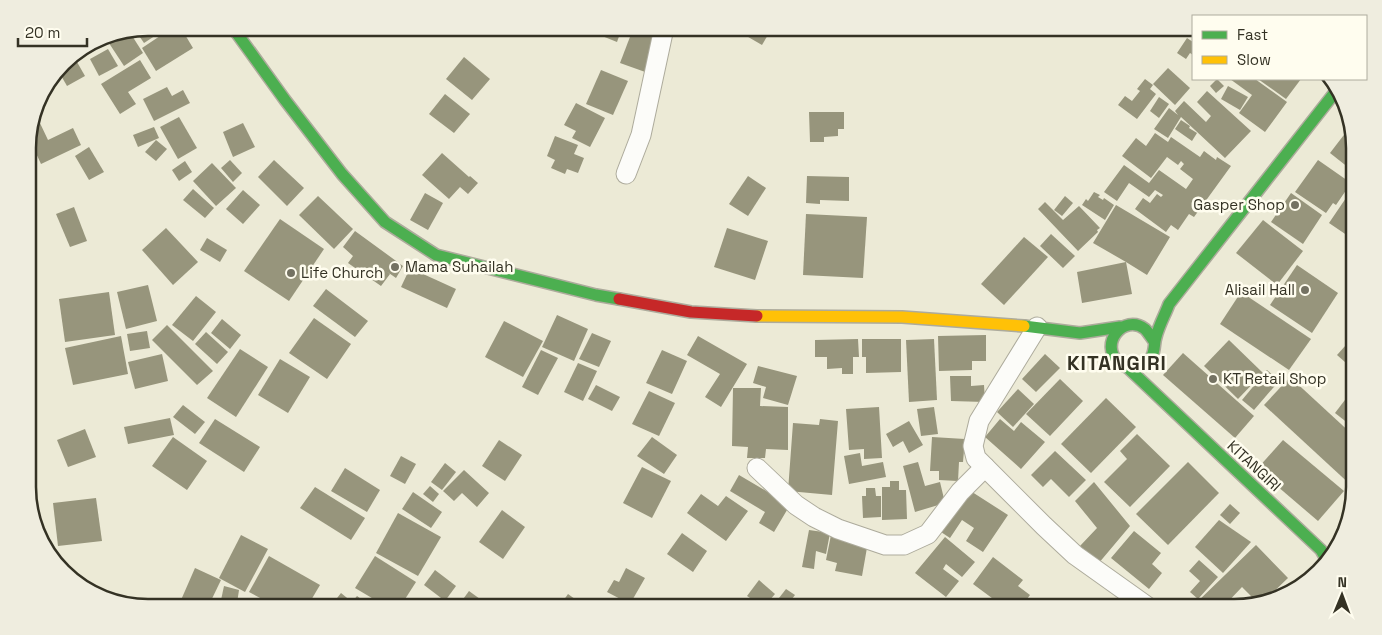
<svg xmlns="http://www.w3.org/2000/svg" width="1382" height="635" viewBox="0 0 1382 635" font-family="'Space Grotesk',sans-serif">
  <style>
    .building { fill: #97957c }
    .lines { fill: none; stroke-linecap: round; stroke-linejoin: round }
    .street-casing { stroke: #adab9c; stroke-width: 21 }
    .fast-casing { stroke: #adab9c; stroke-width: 14 }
    .slow-casing { stroke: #adab9c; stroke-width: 14 }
    .jam-casing { stroke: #adab9c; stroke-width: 14 }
    .street { stroke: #fcfcf9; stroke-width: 19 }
    .fast { stroke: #4caf50; stroke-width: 11 }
    .slow { stroke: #ffc107; stroke-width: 11 }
    .jam { stroke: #c62828; stroke-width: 11 }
    .poi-dot { fill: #747262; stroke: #fffdef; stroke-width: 2 }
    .labels { text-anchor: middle; stroke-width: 5; stroke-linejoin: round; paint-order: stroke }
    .poi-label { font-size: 15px; fill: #343224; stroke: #fffdef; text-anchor: start }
    .street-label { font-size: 15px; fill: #343224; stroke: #fffdef }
    .district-label { font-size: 20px; font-weight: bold; letter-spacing: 1px; fill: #343224; stroke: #fffdef }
    .rim { fill: none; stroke: #343224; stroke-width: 2.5 }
  </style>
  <rect width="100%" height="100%" fill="#ecead6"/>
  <g class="building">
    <polygon points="149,28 167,28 144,43 135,30"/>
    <polygon points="172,28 181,28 193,48 156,71 142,48"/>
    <polygon points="450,28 488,28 482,37 468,28 462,36"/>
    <polygon points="594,28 622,28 617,42 592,32"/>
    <polygon points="747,28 772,28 762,45 743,34"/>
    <polygon points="633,29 660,39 648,73 620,63"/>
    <polygon points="129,31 143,53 124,66 105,37"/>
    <polygon points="1187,38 1193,42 1193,55 1190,53 1186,59 1177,53"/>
    <polygon points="108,49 118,66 99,76 90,59"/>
    <polygon points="464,57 490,79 472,100 446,79"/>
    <polygon points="140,60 151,78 128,92 136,104 120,114 101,84"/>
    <polygon points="77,62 85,76 67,86 59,72"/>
    <polygon points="1168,68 1190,88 1175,105 1153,84"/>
    <polygon points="601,70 628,81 613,115 586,104"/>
    <polygon points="1145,79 1153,85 1150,89 1156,94 1137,119 1118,105 1125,96 1132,101 1140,91 1137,89"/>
    <polygon points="1217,79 1224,86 1216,93 1210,86"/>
    <polygon points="1230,79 1255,79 1287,102 1265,132 1239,113 1252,95"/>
    <polygon points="1258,79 1301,79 1286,99"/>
    <polygon points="1228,86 1248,97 1240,110 1221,99"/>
    <polygon points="167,87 172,96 183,90 190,103 154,121 143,99"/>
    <polygon points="1207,91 1251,131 1225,158 1181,117 1168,138 1154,129 1169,108 1178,115 1175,111 1184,101 1206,122 1211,116 1197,102"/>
    <polygon points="445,94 470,114 454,133 429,114"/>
    <polygon points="1159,97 1169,104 1159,118 1150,111"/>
    <polygon points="576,103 605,118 590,147 572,138 576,131 564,125"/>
    <polygon points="809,112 844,112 844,129 838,129 838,136 824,137 824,142 810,142"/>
    <polygon points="179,117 197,148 178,159 160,127"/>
    <polygon points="1181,120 1190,126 1189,128 1197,133 1192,141 1175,129"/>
    <polygon points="39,121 48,140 73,128 81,145 41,164 29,138 32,124"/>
    <polygon points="243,123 255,147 233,157 223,132"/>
    <polygon points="154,127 159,138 138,147 133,135"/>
    <polygon points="1350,127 1353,133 1354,172 1330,153"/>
    <polygon points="1155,133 1168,142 1171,137 1200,157 1204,151 1216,160 1217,157 1231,166 1194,217 1189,214 1178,230 1171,225 1166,232 1135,209 1143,198 1150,203 1157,194 1161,197 1163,195 1155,190 1149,197 1129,183 1117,201 1104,192 1124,165 1149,183 1159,170 1186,189 1193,179 1180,169 1184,164 1181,161 1178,165 1167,157 1151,178 1122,156 1136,138 1146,146"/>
    <polygon points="555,136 578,145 574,154 584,158 578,173 567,169 565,174 551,168 555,160 547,156"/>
    <polygon points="156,140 167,149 156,161 145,152"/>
    <polygon points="89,147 104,172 89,180 75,156"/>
    <polygon points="442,153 469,177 470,176 478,183 468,194 460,187 449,199 422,175"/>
    <polygon points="230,160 242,173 233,182 221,168"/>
    <polygon points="274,160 304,188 287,206 258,177"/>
    <polygon points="1318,160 1351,183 1336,205 1333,203 1326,213 1295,192"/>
    <polygon points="185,161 192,172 179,181 172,170"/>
    <polygon points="212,163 236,188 216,206 193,181"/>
    <polygon points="748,176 766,188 748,216 729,204"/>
    <polygon points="807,176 849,177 849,201 820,200 820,204 806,203"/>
    <polygon points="193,189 214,208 205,218 183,200"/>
    <polygon points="243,190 260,205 243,224 226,209"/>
    <polygon points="1354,190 1354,240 1329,223 1348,195 1350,196"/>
    <polygon points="1094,192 1100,195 1098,197 1103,200 1104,198 1114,205 1105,220 1082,205 1086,199 1088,201"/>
    <polygon points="425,193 443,203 428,230 410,220"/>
    <polygon points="1291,193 1322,215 1303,244 1271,222"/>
    <polygon points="318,196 353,229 334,249 299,215"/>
    <polygon points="1065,196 1073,203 1062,216 1054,210"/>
    <polygon points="1045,202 1063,220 1079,206 1100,228 1097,230 1098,232 1078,251 1038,209"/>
    <polygon points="1116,205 1170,237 1147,275 1126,262 1132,294 1082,303 1077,272 1126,262 1093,243"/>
    <polygon points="74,207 87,241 70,247 56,214"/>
    <polygon points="806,214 867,217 863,278 803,275"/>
    <polygon points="280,219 324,249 289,301 244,271"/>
    <polygon points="1263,220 1303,251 1277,285 1236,253"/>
    <polygon points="166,228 198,262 173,285 142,250"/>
    <polygon points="727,228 768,241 755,280 714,267"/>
    <polygon points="355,231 403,266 396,278 386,271 390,274 381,286 348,263 353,256 343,247"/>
    <polygon points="1051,234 1075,256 1063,268 1040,246"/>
    <polygon points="1024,237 1048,257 1004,305 981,284"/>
    <polygon points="207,238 227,250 220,262 200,250"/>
    <polygon points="1297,265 1338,293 1312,333 1270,305"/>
    <polygon points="410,268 456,289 447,308 401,287"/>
    <polygon points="148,285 157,321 126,329 117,292"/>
    <polygon points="326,289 368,321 355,337 313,306"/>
    <polygon points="109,292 115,335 65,342 59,299"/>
    <polygon points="1241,292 1311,339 1289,370 1220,324"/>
    <polygon points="196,296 216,312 193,341 172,325"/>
    <polygon points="557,315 588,329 574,361 542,347"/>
    <polygon points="314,318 351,344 327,379 289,353"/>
    <polygon points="222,319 241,335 230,349 211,333"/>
    <polygon points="504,321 543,341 523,377 485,357"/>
    <polygon points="167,325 213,371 197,385 152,340"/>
    <polygon points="147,331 150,348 130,351 127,334"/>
    <polygon points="206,332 228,352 217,364 195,344"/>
    <polygon points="592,333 611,341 599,367 579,359"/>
    <polygon points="986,335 986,361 972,361 972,370 939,371 938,336"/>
    <polygon points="121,336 128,374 73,385 65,348"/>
    <polygon points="698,336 747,364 721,407 705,397 720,374 687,355"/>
    <polygon points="1354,336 1354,370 1337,355"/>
    <polygon points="858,339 859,357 853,357 853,374 842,374 842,368 827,369 827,357 815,357 815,340"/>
    <polygon points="862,339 901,339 901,372 866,373 866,357 862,357"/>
    <polygon points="934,339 937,400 909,402 906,340"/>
    <polygon points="1229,340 1263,373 1238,399 1204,366"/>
    <polygon points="240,349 268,367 236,417 207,398"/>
    <polygon points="541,350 558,358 538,395 522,387"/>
    <polygon points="662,350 687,361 672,394 646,383"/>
    <polygon points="1183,353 1254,416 1235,438 1163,375"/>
    <polygon points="162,354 168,381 135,389 128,362"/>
    <polygon points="1045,354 1060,368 1036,392 1022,379"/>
    <polygon points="280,359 310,377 288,413 258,395"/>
    <polygon points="578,363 597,371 583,401 564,392"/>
    <polygon points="758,366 797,376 788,405 763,398 766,387 753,383"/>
    <polygon points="1267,370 1279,381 1254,410 1242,400"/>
    <polygon points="950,376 971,376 971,386 984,385 985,402 951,401"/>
    <polygon points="1290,377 1354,436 1354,488 1264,405"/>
    <polygon points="1060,379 1083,401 1050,436 1026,414"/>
    <polygon points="596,385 620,397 612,411 588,399"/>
    <polygon points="733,388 761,388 760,406 788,407 788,450 766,449 765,458 747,458 748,447 732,446"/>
    <polygon points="1354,388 1354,428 1335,413"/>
    <polygon points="1018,389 1034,404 1013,427 997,412"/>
    <polygon points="649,391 675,403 659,436 632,424"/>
    <polygon points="1106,398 1136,427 1091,473 1061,444"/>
    <polygon points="183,405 205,422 195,434 173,417"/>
    <polygon points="879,407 882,458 864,459 864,449 849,450 846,409"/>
    <polygon points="934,407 938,434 921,436 917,409"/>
    <polygon points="170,418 174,435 128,444 124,427"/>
    <polygon points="215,419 260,447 244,472 199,443"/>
    <polygon points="820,419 838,421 832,495 788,491 793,423 819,425"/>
    <polygon points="1000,419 1014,431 1021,422 1045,442 1021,469 985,437"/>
    <polygon points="909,421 923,445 909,453 903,441 893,447 886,434"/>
    <polygon points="85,429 96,457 68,467 57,440"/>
    <polygon points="1137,434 1170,466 1130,507 1104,482 1127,459 1120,451"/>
    <polygon points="173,437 207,461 187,490 152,466"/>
    <polygon points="652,437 677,455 664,474 637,456"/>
    <polygon points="932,437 965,439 963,462 959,462 958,481 939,480 939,471 930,471"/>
    <polygon points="499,440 522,455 505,481 482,466"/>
    <polygon points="1283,440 1344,491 1318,521 1257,469"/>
    <polygon points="1055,451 1086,480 1069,497 1051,479 1043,487 1031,475"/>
    <polygon points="860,453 862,466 883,462 886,477 849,484 844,456"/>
    <polygon points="401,456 416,464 405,484 390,476"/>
    <polygon points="918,462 925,486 940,482 945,503 915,512 903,466"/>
    <polygon points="1188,462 1219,493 1168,545 1136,514"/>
    <polygon points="445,463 456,472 442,490 431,482"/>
    <polygon points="642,467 671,481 652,518 623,503"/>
    <polygon points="345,468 380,490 367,512 331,491"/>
    <polygon points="464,470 489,493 477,507 462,493 454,501 443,491"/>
    <polygon points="739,475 790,505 774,532 759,523 765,512 730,491"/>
    <polygon points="890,481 899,481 899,490 906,490 907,519 882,520 882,487 890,487"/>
    <polygon points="1094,482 1130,526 1098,564 1080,546 1097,528 1075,501"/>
    <polygon points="430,486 439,494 433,502 423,494"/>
    <polygon points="315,487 365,518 351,540 300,508"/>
    <polygon points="866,488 875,488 876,496 881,496 881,517 863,518 862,496 866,496"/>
    <polygon points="969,490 1008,515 983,552 966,541 974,528 962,520 950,538 941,532"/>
    <polygon points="413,492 442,512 431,528 402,509"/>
    <polygon points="701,494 718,506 726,496 748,511 726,541 687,513"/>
    <polygon points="96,498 102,541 58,546 53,503"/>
    <polygon points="1230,504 1240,513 1230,524 1220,515"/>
    <polygon points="502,510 525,527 503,559 479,542"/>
    <polygon points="398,513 441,537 418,576 376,553"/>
    <polygon points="1219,520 1251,542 1223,573 1195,547"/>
    <polygon points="809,530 830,533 826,554 816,551 814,569 802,567"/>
    <polygon points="1134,531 1161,553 1152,564 1162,573 1149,589 1111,558"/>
    <polygon points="682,533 707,551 693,572 667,554"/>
    <polygon points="241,535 268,549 245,592 219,578"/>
    <polygon points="831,535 868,542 862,576 835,571 837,563 826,560"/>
    <polygon points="945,537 975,562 962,577 946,564 943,569 959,581 946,597 915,573"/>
    <polygon points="1256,545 1288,578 1267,598 1257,602 1242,587 1223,607 1198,607 1195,604"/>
    <polygon points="269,556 320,585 307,607 277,607 249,592"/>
    <polygon points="375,556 416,582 400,607 387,607 355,588"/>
    <polygon points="993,557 1023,580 1018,586 1030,595 1021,607 1004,607 973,584"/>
    <polygon points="1199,560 1218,577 1198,599 1190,592 1200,581 1189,571"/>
    <polygon points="195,568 221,580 208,607 197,607 181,600"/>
    <polygon points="626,568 645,578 630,604 607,592 614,580 619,582"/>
    <polygon points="435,570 456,586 445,601 424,585"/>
    <polygon points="759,580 775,594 764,607 747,596"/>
    <polygon points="224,586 239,590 237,603 221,600"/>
    <polygon points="786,589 795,595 786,607 772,607"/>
    <polygon points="469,591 491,607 467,607 461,602"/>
    <polygon points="341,593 352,602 357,596 372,607 330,607"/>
    <polygon points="568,594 586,607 566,607 561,604"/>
    <polygon points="891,598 904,607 884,607"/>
    <polygon points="1238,598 1245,606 1229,607"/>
  </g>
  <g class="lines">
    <g class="street-casing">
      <g id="street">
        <polyline points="626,174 641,135 664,28"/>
        <polyline points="1037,327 979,421 973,446 976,458 1044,526 1075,555 1148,607"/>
        <polyline points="757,468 796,505 814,517 838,529 885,545 904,545 928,534 960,492 985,467"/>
      </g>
    </g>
    <g class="fast-casing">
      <g id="fast">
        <polyline points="233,28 285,100 342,174 385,222 436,255 596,295 619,299"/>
        <polyline points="1024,326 1080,333 1120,327"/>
        <path d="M 1154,341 C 1151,337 1148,332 1145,329 C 1124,313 1098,344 1119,363 C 1128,371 1147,367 1152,356 C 1155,350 1154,343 1156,337 C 1159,325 1165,315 1169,304 L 1336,91"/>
        <polyline points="1127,367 1321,550 1325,557"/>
      </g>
    </g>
    <g class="slow-casing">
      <polyline id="slow" points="757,316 902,317 1024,326"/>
    </g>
    <g class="jam-casing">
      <polyline id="jam" points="619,299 691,312 757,316"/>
    </g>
    <use href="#street" class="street"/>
    <use href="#fast" class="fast"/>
    <use href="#slow" class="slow"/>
    <use href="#jam" class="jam"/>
  </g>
  <g class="poi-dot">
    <circle cx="1295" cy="205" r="5"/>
    <circle cx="395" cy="267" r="5"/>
    <circle cx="291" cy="273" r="5"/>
    <circle cx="1305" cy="290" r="5"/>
    <circle cx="1213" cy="379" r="5"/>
  </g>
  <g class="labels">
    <g class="poi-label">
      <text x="1285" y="210" text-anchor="end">Gasper Shop</text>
      <text x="405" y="272">Mama Suhailah</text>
      <text x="301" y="278">Life Church</text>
      <text x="1295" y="295" text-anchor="end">Alisail Hall</text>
      <text x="1223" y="384">KT Retail Shop</text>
    </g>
    <g class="street-label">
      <text transform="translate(1254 466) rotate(43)" y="5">KITANGIRI</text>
    </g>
    <g class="district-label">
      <text x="1117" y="370">KITANGIRI</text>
    </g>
  </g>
  <path d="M0 0H1382V635H0ZM148 36H1234A112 112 0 0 1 1346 148V487A112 112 0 0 1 1234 599H148A112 112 0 0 1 36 487V148A112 112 0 0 1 148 36Z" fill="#efeddf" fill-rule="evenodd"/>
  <path class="rim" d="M148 36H1234A112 112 0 0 1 1346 148V487A112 112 0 0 1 1234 599H148A112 112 0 0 1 36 487V148A112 112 0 0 1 148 36Z"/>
  <rect x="1192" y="15" width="175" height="65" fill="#fffdef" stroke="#aeac9e"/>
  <rect x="1202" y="31" width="25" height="8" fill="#4caf50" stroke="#aeac9e"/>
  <text x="1237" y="40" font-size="15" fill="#343224">Fast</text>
  <rect x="1202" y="56" width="25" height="8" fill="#ffc107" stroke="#aeac9e"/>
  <text x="1237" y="65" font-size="15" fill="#343224">Slow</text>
  <g transform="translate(1342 595) rotate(1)" stroke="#fffdef" stroke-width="4" paint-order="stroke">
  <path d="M0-4L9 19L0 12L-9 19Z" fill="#343224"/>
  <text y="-8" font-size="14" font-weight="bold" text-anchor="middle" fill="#343224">N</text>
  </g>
  <path d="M18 38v8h69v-8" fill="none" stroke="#343224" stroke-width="2.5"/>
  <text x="25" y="38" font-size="15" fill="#343224" stroke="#fffdef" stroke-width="4" paint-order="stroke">20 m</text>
</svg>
